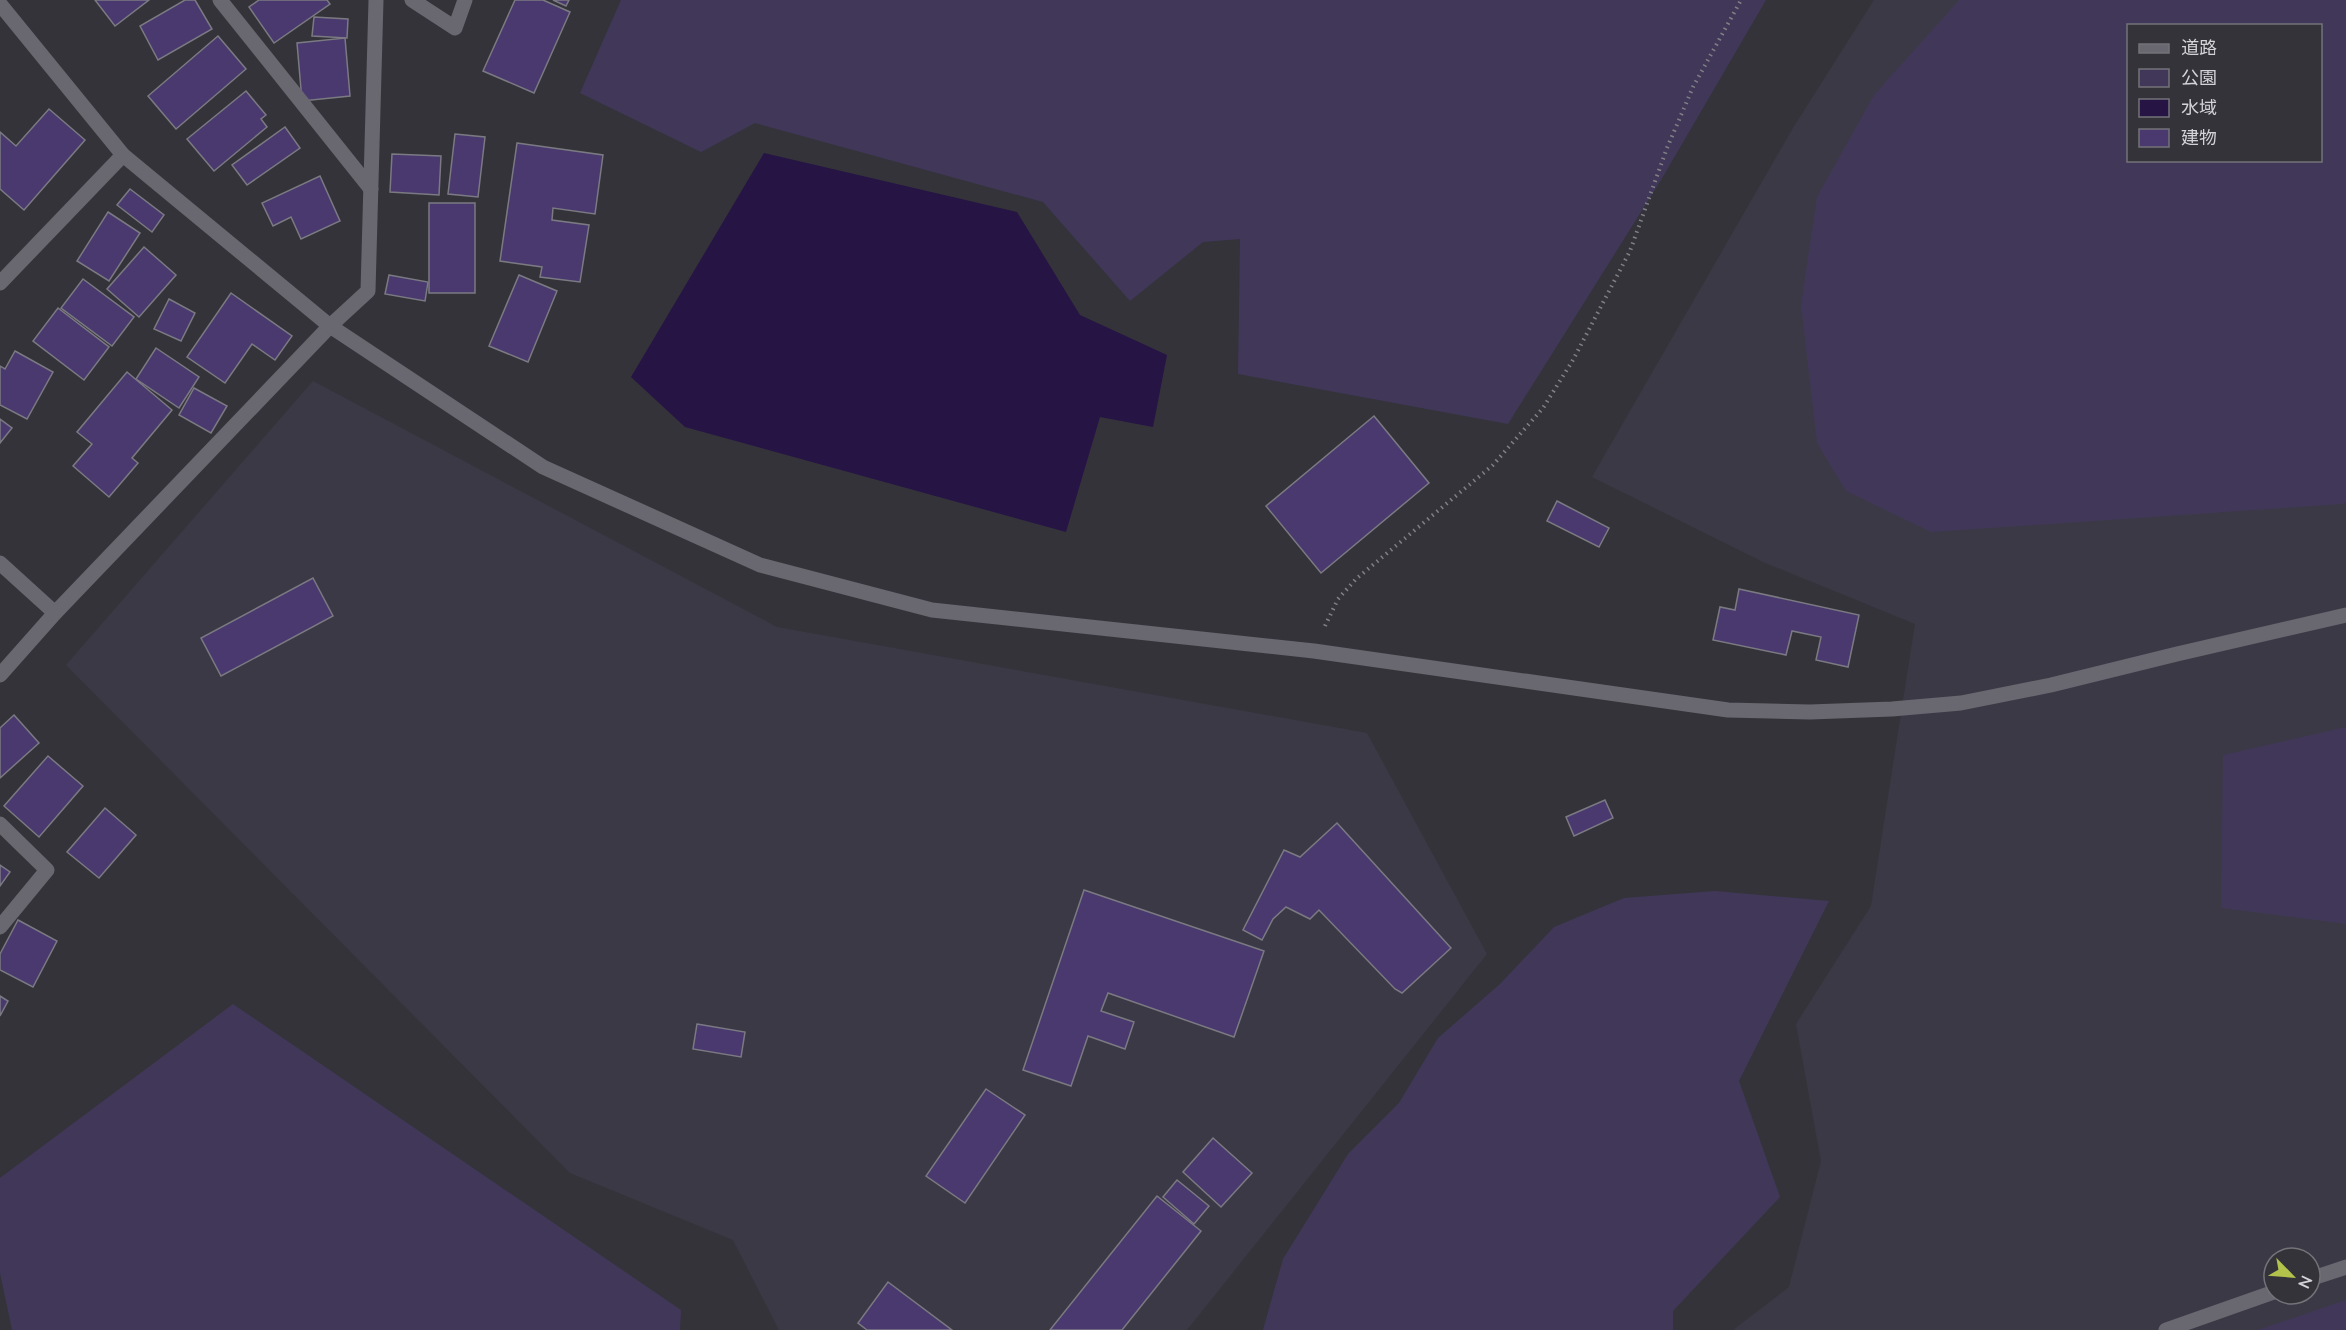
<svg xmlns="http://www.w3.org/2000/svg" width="2346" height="1330" viewBox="0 0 2346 1330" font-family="Mulish,'Noto Sans JP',sans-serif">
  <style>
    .built { fill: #3c3946; fill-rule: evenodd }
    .green { fill: #413859; fill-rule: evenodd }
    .water { fill: #261445 }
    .building { fill: #49396e; stroke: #7b7a82; stroke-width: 1.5 }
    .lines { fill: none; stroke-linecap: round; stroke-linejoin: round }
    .path { stroke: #818085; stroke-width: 4; stroke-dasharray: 1.5 4.5; stroke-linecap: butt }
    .service { stroke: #69676f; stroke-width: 15 }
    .minor { stroke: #69676f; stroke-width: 15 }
    .tertiary { stroke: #69676f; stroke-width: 15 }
  </style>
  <rect width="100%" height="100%" fill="#34333a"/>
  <g class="built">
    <path d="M 1874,0 L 2346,0 L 2346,1330 L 1733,1330 L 1789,1287 L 1821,1161 L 1796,1024 L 1871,906 L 1915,624 L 1763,562 L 1592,477 L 1793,128 ZM 2128,26 L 2320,26 L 2320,160 L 2128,160 ZM 2274,1258 L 2310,1258 L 2310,1294 L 2274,1294 Z"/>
    <polygon points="313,381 777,627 1367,733 1487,954 1187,1330 779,1330 733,1240 570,1173 66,665"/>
  </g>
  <g class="green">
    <polygon points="621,0 1766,0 1661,180 1508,424 1238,374 1240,239 1203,242 1130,301 1043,202 755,123 701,152 580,93"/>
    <path d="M 1959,0 L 2346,0 L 2346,501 L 2343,504 L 1931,532 L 1846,491 L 1817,443 L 1801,305 L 1817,197 L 1874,95 ZM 2128,26 L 2320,26 L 2320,160 L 2128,160 Z"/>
    <polygon points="2346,727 2346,924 2221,908 2223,755"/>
    <polygon points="1715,891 1829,901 1739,1081 1780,1197 1673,1311 1673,1330 1263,1330 1283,1259 1348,1154 1399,1103 1438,1038 1500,984 1554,927 1624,898"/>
    <polygon points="233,1004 681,1310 680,1330 12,1330 0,1273 0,1178"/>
    <polygon points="2346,1300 2346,1330 2258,1330"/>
  </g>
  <polygon class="water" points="764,153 1017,212 1080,315 1167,355 1153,427 1100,417 1066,532 685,427 631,377"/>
  <g class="building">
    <polygon points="95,0 149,0 115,26"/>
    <polygon points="185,0 195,0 212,29 158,60 140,26"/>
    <polygon points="259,0 327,0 330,4 274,43 249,7"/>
    <polygon points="515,0 543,0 570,12 534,93 483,71"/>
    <polygon points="553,0 569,0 566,6"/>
    <polygon points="314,17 348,19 347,38 312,36"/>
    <polygon points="218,36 246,69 176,129 148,96"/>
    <polygon points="345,38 350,96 302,101 297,43"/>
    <polygon points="246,91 266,115 261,119 267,127 214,171 187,139"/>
    <polygon points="49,109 85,140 24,210 0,189 0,132 16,146"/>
    <polygon points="285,127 300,148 247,185 232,165"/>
    <polygon points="455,134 485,137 478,197 448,194"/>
    <polygon points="517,143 603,155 595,214 553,208 552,220 589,225 580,282 540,277 542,267 500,261"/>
    <polygon points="392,154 441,156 439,195 390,192"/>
    <polygon points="320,176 340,221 301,239 291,217 273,226 262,203"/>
    <polygon points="130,189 164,215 152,232 117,205"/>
    <rect x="429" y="203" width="46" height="90"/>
    <polygon points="108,212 140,233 109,281 77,261"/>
    <polygon points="144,247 176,275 139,317 107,289"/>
    <polygon points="389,275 428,282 425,301 385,294"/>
    <polygon points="519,275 557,291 528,362 489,346"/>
    <polygon points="83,279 134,317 112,346 61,308"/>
    <polygon points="231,293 292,336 275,360 252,344 225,383 187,357"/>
    <polygon points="169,299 195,313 181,341 154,329"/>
    <polygon points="58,308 109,347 84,380 33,341"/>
    <polygon points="156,348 199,377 179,408 136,379"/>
    <polygon points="15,351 53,372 27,419 0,405 0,366 5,369"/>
    <polygon points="127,372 172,410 132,458 138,463 109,497 73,466 92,444 77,432"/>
    <polygon points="194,388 227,406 211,433 179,415"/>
    <polygon points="1374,416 1429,483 1321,573 1266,506"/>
    <polygon points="0,419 12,428 0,443"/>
    <polygon points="1557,501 1609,528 1599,547 1547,521"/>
    <polygon points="313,578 333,616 221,676 201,638"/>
    <polygon points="1739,589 1859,615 1848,667 1816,660 1821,637 1792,631 1786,655 1713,640 1720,607 1735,610"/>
    <polygon points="14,715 39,743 0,778 0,728"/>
    <polygon points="48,756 83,786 39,837 4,806"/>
    <polygon points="1605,800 1613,818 1574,836 1566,817"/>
    <polygon points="105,808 136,835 99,878 67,852"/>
    <polygon points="1337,823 1451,948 1402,993 1395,989 1319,910 1310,919 1286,907 1273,919 1262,940 1243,930 1284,850 1300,857"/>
    <polygon points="0,865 10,872 0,886"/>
    <polygon points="1084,890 1264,951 1234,1037 1108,993 1101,1011 1134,1022 1125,1049 1088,1036 1071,1086 1023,1070"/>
    <polygon points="18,920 57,941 33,987 0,970 0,954"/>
    <polygon points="0,996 8,1001 0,1016"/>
    <polygon points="697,1024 745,1032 741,1057 693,1049"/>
    <polygon points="986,1089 1025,1115 965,1203 926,1176"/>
    <polygon points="1213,1138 1252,1173 1221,1207 1183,1172"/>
    <polygon points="1177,1180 1209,1206 1194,1224 1163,1197"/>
    <polygon points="1157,1196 1201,1231 1122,1330 1050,1330"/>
    <polygon points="888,1282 952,1330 867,1330 858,1323"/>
  </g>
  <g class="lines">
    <polyline class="path" points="1325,626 1338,599 1356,579 1493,465 1543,408 1573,360 1630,251 1667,148 1693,87 1741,0"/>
    <g class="service">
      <polyline points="2310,1279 2346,1267"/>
      <polyline points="2166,1330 2274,1292"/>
    </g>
    <g class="minor">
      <polyline points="220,0 371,189"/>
      <polyline points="412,0 455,28 465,0"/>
      <polyline points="0,283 123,155"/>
      <polyline points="0,563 55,613"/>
      <polyline points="0,675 55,613 330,326 368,291 376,0"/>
      <polyline points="0,824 47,870 0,927"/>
    </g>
    <polyline class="tertiary" points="0,4 123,155 330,326 543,467 760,565 932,610 1314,651 1728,710 1810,712 1892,709 1961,703 2051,685 2177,654 2346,615"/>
  </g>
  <rect x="2127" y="24" width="195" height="138" fill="#34333a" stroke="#747379" stroke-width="1.5"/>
  <rect x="2139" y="44" width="30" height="9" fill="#69676f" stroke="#747379" stroke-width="1.5"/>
  <text x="2181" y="54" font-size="18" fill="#d4d3d7">道路</text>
  <rect x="2139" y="69" width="30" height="18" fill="#413859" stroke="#747379" stroke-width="1.5"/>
  <text x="2181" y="84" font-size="18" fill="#d4d3d7">公園</text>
  <rect x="2139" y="99" width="30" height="18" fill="#261445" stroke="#747379" stroke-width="1.5"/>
  <text x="2181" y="114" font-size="18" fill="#d4d3d7">水域</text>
  <rect x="2139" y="129" width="30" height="18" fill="#49396e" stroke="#747379" stroke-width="1.5"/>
  <text x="2181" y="144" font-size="18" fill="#d4d3d7">建物</text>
  <g transform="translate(2292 1276) rotate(115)"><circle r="28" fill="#34333a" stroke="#747379" stroke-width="1.5"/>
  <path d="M0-4.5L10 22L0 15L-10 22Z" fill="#b3c24b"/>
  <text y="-9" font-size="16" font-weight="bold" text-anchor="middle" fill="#d4d3d7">N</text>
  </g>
</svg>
